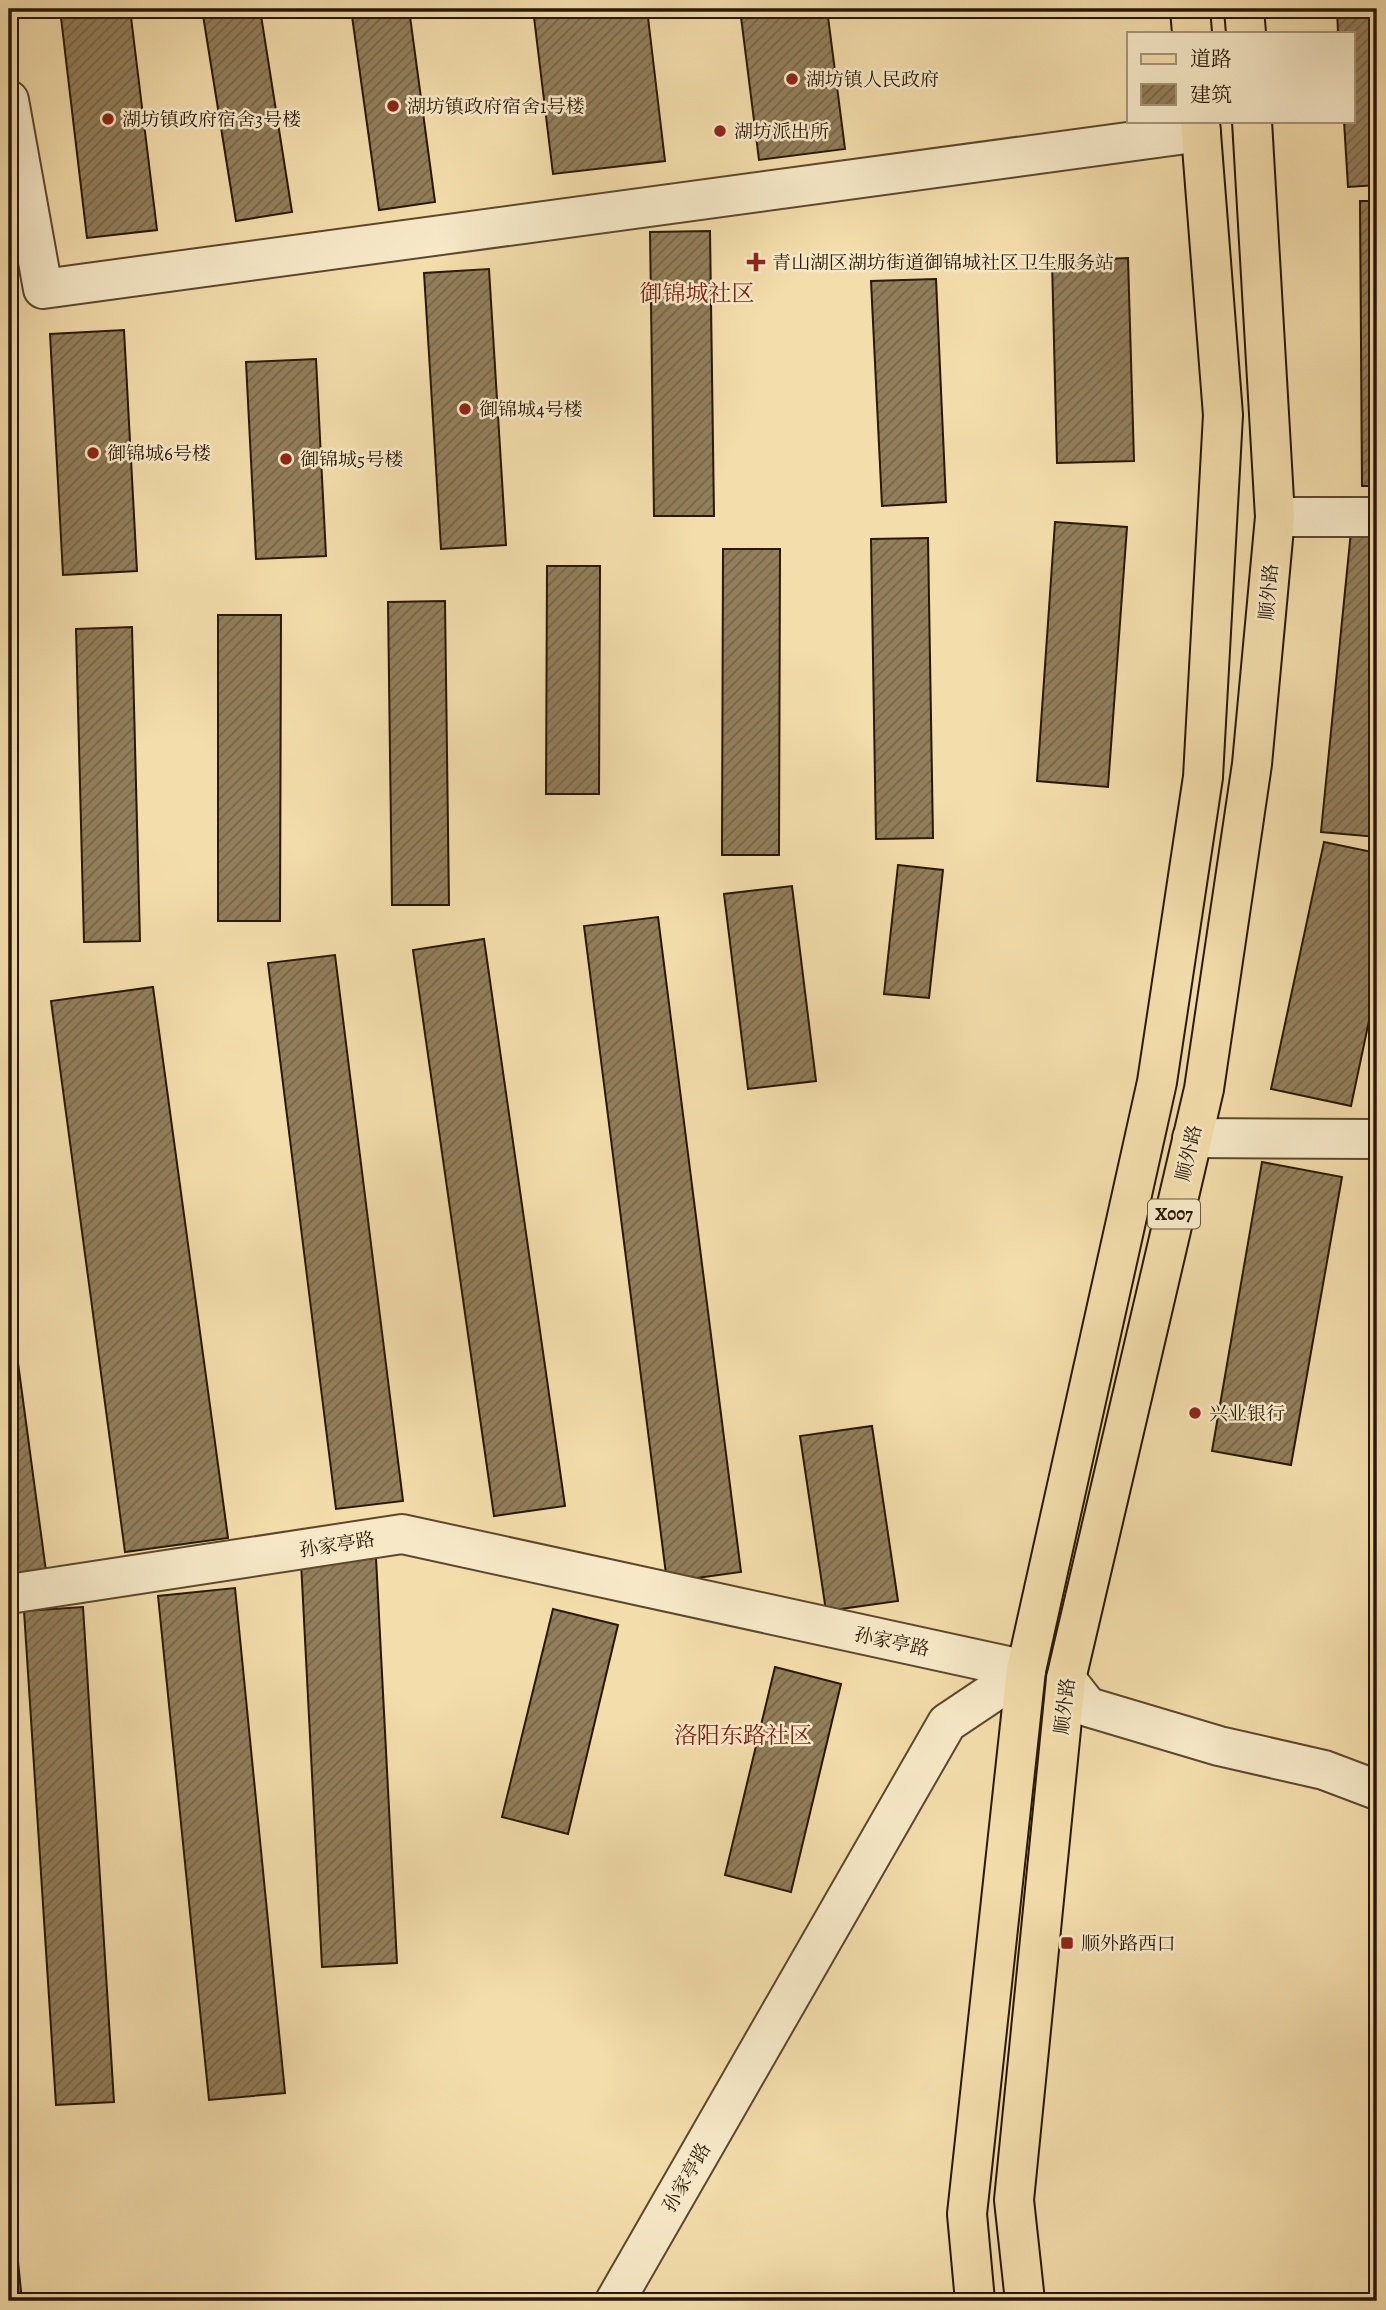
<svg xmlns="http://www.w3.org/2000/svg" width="1386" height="2310" viewBox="0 0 1386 2310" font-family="Alegreya,'Noto Serif SC',serif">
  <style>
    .building { fill: url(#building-hatch); stroke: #291702; stroke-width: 2 }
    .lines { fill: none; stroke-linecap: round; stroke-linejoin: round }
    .minor-casing { stroke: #5c482c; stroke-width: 42 }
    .major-casing { stroke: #291702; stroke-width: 42 }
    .minor { stroke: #f7e9c8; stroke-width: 38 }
    .major { stroke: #f3ddab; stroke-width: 38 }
    .poi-dot { fill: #8f2418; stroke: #f7e9c8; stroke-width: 2.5 }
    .labels { text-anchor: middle; stroke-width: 5; stroke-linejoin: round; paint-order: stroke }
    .shield { fill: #f7e9c8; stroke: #67563d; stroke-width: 2 }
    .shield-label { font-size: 18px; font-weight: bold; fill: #291702 }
    .poi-label { font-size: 19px; fill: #291702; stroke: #f7e9c8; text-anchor: start }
    .street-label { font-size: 19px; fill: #291702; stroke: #f7e9c8 }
    .quarter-label { font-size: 23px; fill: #7a1f14; stroke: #f7e9c8 }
  </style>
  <defs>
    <pattern id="building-hatch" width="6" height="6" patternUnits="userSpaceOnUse" patternTransform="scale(1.75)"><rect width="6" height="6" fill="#927e5a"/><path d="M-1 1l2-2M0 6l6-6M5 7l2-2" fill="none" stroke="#776648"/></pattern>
  </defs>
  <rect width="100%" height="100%" fill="#f3ddab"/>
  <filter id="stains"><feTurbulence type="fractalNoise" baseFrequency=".00286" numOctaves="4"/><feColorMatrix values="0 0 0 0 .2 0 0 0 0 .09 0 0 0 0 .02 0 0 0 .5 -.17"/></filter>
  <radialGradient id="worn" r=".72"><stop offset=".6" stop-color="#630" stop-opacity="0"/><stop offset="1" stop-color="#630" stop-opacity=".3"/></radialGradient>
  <g class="building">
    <polygon points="60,9 130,9 157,230 87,238"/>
    <polygon points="202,9 260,9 292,212 236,221"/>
    <polygon points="351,9 409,9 435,202 379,210"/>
    <polygon points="533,9 647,9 665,161 553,174"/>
    <polygon points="740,9 827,9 845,149 759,160"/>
    <polygon points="1337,9 1377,9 1377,185 1348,187 1344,121 1353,121 1353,33 1338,33"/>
    <polygon points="1360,201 1377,201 1377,486 1362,486"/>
    <polygon points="710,231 714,516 654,516 650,232"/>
    <polygon points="1128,258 1134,461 1057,463 1052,261"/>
    <polygon points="489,269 506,545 441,549 424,273"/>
    <polygon points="936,279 946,502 882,506 871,281"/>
    <polygon points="124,330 137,571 63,575 50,334"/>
    <polygon points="316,359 326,556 256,559 246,362"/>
    <polygon points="1055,522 1127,527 1108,787 1037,781"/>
    <polygon points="1351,531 1377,534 1377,837 1321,832"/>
    <polygon points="928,538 933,838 876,839 871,539"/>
    <polygon points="723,549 780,549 779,855 722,855"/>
    <polygon points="547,566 600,566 599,794 546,794"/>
    <polygon points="445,601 449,905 392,905 388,602"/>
    <polygon points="218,615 281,615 280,921 218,921"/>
    <polygon points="132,627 140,941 84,942 76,629"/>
    <polygon points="1324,842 1377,853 1377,983 1351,1106 1271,1089"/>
    <polygon points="898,865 943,870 929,998 884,994"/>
    <polygon points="792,886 816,1081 748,1089 724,894"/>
    <polygon points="658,917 741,1572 667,1582 584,926"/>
    <polygon points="484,939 565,1506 494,1516 413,950"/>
    <polygon points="335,955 403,1501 336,1509 268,963"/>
    <polygon points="153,987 228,1538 125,1552 51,1001"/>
    <polygon points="1262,1162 1342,1177 1291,1465 1212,1451"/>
    <polygon points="9,1296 48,1586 9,1591"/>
    <polygon points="872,1426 898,1601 826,1611 800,1436"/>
    <polygon points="376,1558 397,1963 322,1967 301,1562"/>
    <polygon points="235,1588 285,2093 209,2100 158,1596"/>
    <polygon points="83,1607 114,2102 56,2105 24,1611"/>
    <polygon points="553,1609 618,1625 568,1834 502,1817"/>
    <polygon points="775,1667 841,1684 791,1892 725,1875"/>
    <polygon points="9,2173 22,2301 9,2301"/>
  </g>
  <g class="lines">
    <g class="minor-casing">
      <g id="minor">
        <polyline points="9,100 43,289 1201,132"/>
        <polyline points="1275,517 1377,517"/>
        <polyline points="1192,1138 1377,1139"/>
        <polyline points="9,1594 402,1534 1026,1670"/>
        <polyline points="1066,1679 1088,1707 1219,1746 1324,1770 1377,1790"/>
        <polyline points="615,2301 947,1723 1026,1670"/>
      </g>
    </g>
    <g class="major-casing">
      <g id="major">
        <polyline points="1190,9 1192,33"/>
        <polyline points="1244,9 1246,33"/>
        <polyline points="975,2301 967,2214 1026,1670 1157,1082 1203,777 1223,415 1200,121"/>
        <polyline points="1025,2301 1014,2200 1066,1679 1204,1089 1252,764 1275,517 1252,121"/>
      </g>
    </g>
    <use href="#minor" class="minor"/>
    <use href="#major" class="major"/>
  </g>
  <g class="poi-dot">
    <circle cx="792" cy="79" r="7"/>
    <circle cx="393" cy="106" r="7"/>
    <circle cx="108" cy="119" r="7"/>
    <circle cx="720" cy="131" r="7"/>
    <path d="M752.5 251.5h7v7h7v7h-7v7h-7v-7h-7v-7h7z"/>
    <circle cx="465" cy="409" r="7"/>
    <circle cx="93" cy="453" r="7"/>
    <circle cx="286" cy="459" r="7"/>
    <circle cx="1195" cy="1413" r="7"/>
    <rect x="1060" y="1936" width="14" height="14" rx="3.5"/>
  </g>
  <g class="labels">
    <rect class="shield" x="1148" y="1199.5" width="52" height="29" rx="5"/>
    <g class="shield-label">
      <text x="1174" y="1220">X007</text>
    </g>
    <g class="poi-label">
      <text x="806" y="86">湖坊镇人民政府</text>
      <text x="407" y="113">湖坊镇政府宿舍1号楼</text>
      <text x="122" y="126">湖坊镇政府宿舍3号楼</text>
      <text x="734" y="138">湖坊派出所</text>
      <text x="772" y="269">青山湖区湖坊街道御锦城社区卫生服务站</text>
      <text x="479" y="416">御锦城4号楼</text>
      <text x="107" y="460">御锦城6号楼</text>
      <text x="300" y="466">御锦城5号楼</text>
      <text x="1209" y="1420">兴业银行</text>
      <text x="1081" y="1950">顺外路西口</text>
    </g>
    <g class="street-label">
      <text transform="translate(1268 592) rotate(-85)" y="7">顺外路</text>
      <text transform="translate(1188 1153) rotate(-77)" y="7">顺外路</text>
      <text transform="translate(337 1544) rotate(-9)" y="7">孙家亭路</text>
      <text transform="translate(892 1641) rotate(12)" y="7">孙家亭路</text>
      <text transform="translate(1064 1706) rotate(-83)" y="7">顺外路</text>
      <text transform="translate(686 2177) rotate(-60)" y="7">孙家亭路</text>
    </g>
    <g class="quarter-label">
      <text x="697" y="301">御锦城社区</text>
      <text x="743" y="1743">洛阳东路社区</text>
    </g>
  </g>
  <rect width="1386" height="2310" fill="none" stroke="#f3ddab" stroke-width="35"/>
  <rect x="10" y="10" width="1365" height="2289" fill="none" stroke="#291702" stroke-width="3.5"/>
  <rect x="18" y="18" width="1351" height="2275" fill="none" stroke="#291702" stroke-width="2"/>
  <rect x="1127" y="32" width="228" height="91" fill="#f7e9c8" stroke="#a59579" stroke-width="2"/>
  <rect x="1141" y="54" width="35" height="10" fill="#f3ddab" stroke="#a59579" stroke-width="2"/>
  <text x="1190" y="66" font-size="21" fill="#291702">道路</text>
  <rect x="1141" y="84" width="35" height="21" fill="url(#building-hatch)" stroke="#a59579" stroke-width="2"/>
  <text x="1190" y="102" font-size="21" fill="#291702">建筑</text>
  <rect width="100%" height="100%" filter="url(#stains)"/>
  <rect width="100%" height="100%" fill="url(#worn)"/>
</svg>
